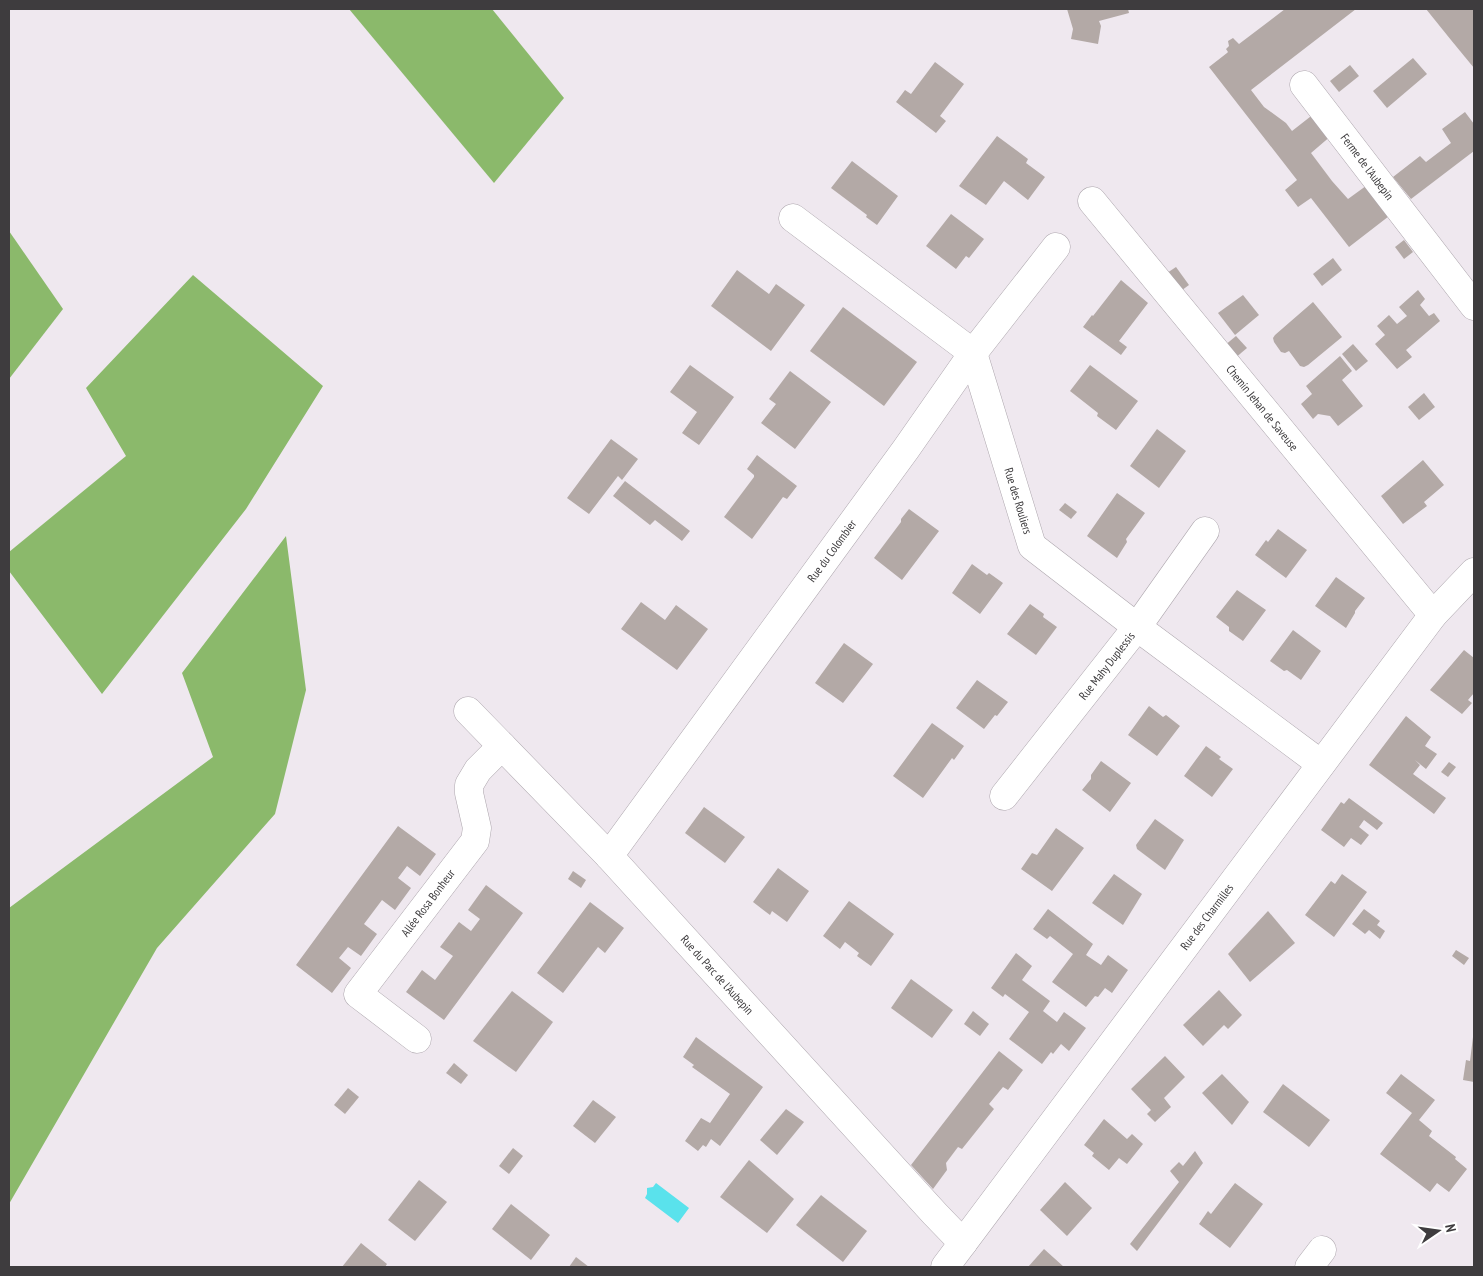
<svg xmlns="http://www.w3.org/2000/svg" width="1483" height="1276" viewBox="0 0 1483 1276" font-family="'PT Sans Narrow',sans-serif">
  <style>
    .forest { fill: #8bb96b }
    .water { fill: #5ae2ec }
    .building { fill: #b3a9a6 }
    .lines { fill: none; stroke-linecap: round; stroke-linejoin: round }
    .minor-casing { stroke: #aea7ae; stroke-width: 29 }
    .minor { stroke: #fff; stroke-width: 28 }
    .labels { text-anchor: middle; stroke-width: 4; stroke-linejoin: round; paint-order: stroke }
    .street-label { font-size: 12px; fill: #3e3c3e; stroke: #fff }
  </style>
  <rect width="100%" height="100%" fill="#efe8ef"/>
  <g class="forest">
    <polygon points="349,9 492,9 564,98 494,183"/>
    <polygon points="9,231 63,309 9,379"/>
    <polygon points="193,275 323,386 246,509 102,694 9,571 9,552 126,456 86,388"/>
    <polygon points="286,536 306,690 275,814 157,948 9,1204 9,908 213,757 182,673"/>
  </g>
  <polygon class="water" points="656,1183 689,1208 678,1223 645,1198 647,1194 647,1188 653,1187"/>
  <g class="building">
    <polygon points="1067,9 1128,9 1129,13 1099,21 1101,26 1098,44 1071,39 1073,29"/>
    <polygon points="1285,9 1356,9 1251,90 1264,107 1286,123 1292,131 1315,113 1332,135 1311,153 1332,181 1348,199 1370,183 1393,213 1349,247 1311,198 1298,207 1285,190 1297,180 1209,67 1227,53 1228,52 1226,49 1229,46 1228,41 1233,38 1239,44"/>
    <polygon points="1426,9 1474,9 1474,68 1451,40"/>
    <polygon points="1413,58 1427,74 1387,108 1373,91"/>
    <polygon points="935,62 964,84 940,116 946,121 936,133 896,102 905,90 911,94"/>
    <polygon points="1350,65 1359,76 1339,92 1330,81"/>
    <polygon points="1465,112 1474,124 1474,151 1411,199 1393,177 1420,156 1426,162 1451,143 1442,129"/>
    <polygon points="997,136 1028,159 1026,163 1045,177 1028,200 1004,181 986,205 959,186"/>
    <polygon points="852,161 898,196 877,225 866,217 867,215 831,188"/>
    <polygon points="951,214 984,239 969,258 966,256 956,269 926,246"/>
    <polygon points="1404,240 1413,252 1404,259 1395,247"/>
    <polygon points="1333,258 1342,270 1322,286 1313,274"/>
    <polygon points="1176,267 1189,285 1178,293 1164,275"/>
    <polygon points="737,270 769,294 776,284 805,305 771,351 711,306"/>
    <polygon points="1121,280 1148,303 1119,341 1127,347 1121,355 1083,327 1092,315 1093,316"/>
    <polygon points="1418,290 1425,299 1420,305 1429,316 1434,313 1440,321 1406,350 1412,357 1397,369 1375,344 1385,335 1377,326 1389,315 1397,324 1407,316 1399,307"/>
    <polygon points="1243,295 1259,315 1235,335 1218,313"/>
    <polygon points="1313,302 1342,337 1308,365 1304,367 1300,366 1289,351 1285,353 1281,352 1274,342 1273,338 1275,335"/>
    <polygon points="843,307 917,362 884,406 810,351"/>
    <polygon points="1236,336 1247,348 1234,359 1224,346"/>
    <polygon points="1353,344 1368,361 1356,371 1342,354"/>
    <polygon points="1340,356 1352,371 1342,380 1363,406 1338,426 1330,416 1318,414 1313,419 1301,404 1312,394 1306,386"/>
    <polygon points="690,365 734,397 699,445 682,433 697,412 670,392"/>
    <polygon points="1090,365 1138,401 1116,430 1097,416 1098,413 1070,391"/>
    <polygon points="790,371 831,402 795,449 761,423 776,404 769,399"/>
    <polygon points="1424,393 1435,407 1419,420 1408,407"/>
    <polygon points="1157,429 1186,451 1159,488 1130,466"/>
    <polygon points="611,439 638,459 622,480 618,476 589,514 567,498"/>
    <polygon points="757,455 797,486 787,499 783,497 752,539 724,517 754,477 754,475 747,469"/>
    <polygon points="1423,460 1444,485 1424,502 1427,506 1403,524 1381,496"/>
    <polygon points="625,481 690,531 682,541 655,520 650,525 613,496"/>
    <polygon points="1117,493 1145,513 1126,539 1127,542 1117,558 1087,536"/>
    <polygon points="1065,503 1077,512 1071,519 1059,510"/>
    <polygon points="909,509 939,531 902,580 874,558 901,522 901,519"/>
    <polygon points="1278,529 1307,550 1286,578 1255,555 1266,540 1268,542"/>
    <polygon points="972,564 987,575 989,573 1003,583 980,614 952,593"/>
    <polygon points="1336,577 1365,598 1355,611 1355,613 1346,628 1315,606"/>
    <polygon points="1237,590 1266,610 1243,641 1229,631 1229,627 1216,617"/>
    <polygon points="641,602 665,620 676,605 708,629 677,670 621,629"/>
    <polygon points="1030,604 1044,614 1043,617 1057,627 1036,655 1007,634"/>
    <polygon points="1293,630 1321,651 1301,680 1287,670 1284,671 1270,661"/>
    <polygon points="844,643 873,664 843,703 815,683"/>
    <polygon points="1464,650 1474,658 1474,693 1468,700 1472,703 1462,714 1430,690"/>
    <polygon points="977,680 1008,702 997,716 995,715 984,729 956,708"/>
    <polygon points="1149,706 1163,717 1166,715 1180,726 1157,756 1128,735"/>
    <polygon points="1406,716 1431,737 1425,746 1437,754 1426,769 1415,760 1420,765 1413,774 1446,798 1434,814 1369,765"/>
    <polygon points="932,723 964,746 954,760 952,758 923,798 893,776"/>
    <polygon points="1206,746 1221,757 1219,759 1233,769 1212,797 1184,776"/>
    <polygon points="1101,761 1131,783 1110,812 1082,790 1091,779 1091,775"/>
    <polygon points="1449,762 1456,767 1448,777 1441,772"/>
    <polygon points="1349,798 1383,823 1377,830 1364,820 1359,827 1369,835 1361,845 1351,838 1344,847 1321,830 1341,802 1344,804"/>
    <polygon points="704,807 745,837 725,863 685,833"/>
    <polygon points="1155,819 1184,840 1165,870 1137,849 1136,845"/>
    <polygon points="398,826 436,854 420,876 407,866 398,878 411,888 395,910 382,900 364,924 377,934 361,956 348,947 339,958 351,968 332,993 296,965"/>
    <polygon points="1056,828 1084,848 1052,891 1021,869 1032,853 1037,855"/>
    <polygon points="778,868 809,891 787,922 772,911 770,915 753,902"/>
    <polygon points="573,871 586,880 581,888 568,879"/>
    <polygon points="1114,874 1142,894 1123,925 1092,903"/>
    <polygon points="1342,874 1367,892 1334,937 1305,915 1331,881 1335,884"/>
    <polygon points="486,885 523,913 444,1020 406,992 422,970 435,980 453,956 440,947 459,922 471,931 480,919 468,910"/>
    <polygon points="849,901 894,934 871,966 857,956 859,953 845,942 840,949 823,936"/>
    <polygon points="590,902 624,928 605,953 598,947 563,993 537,973"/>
    <polygon points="1048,909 1093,944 1086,955 1101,965 1108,955 1128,970 1112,993 1105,988 1098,997 1095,996 1086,1007 1052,982 1073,954 1050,936 1047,939 1033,929"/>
    <polygon points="1364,909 1380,921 1377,925 1385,931 1380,939 1369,930 1365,934 1352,924"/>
    <polygon points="1268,911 1295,943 1250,982 1228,954"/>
    <polygon points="1456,950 1469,958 1464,965 1452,956"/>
    <polygon points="1016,953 1032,966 1022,980 1050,1001 1043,1011 1057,1022 1064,1012 1086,1028 1069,1051 1061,1044 1053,1054 1051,1052 1042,1064 1009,1039 1029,1012 1005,994 1003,997 991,988"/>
    <polygon points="911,979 953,1010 932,1038 891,1008"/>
    <polygon points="1219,990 1242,1015 1228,1029 1224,1025 1203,1046 1183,1025"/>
    <polygon points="512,991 553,1022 516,1072 473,1041"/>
    <polygon points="973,1011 989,1024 980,1036 964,1024"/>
    <polygon points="696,1037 763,1087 720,1146 711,1139 706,1147 703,1145 698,1151 685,1141 701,1118 710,1123 730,1094 692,1067 694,1065 683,1057"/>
    <polygon points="1473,1037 1474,1037 1474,1082 1463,1080 1466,1060 1470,1061"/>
    <polygon points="999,1051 1023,1070 1008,1090 1003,1087 989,1104 994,1109 962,1149 958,1147 946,1163 947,1170 933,1189 911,1165"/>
    <polygon points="1165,1056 1185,1077 1164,1098 1171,1107 1155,1122 1147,1114 1151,1110 1131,1089"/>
    <polygon points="454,1063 468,1075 461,1084 446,1073"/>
    <polygon points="1222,1074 1249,1102 1232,1125 1202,1093"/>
    <polygon points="1401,1074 1435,1100 1419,1120 1432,1131 1429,1136 1456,1157 1455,1159 1467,1169 1449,1192 1437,1183 1430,1192 1380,1154 1412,1113 1386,1093"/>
    <polygon points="1283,1084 1330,1120 1309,1147 1263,1112"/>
    <polygon points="348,1088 359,1097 345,1114 334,1105"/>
    <polygon points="593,1100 616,1117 595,1143 573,1126"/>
    <polygon points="786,1109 804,1122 777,1155 760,1140"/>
    <polygon points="1104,1119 1127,1139 1132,1134 1143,1144 1127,1164 1119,1158 1109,1170 1092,1156 1094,1153 1084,1145"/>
    <polygon points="513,1148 523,1156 509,1174 499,1166"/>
    <polygon points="1195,1151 1203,1163 1137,1251 1130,1244 1179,1182 1170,1171 1179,1162 1183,1166"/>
    <polygon points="749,1160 794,1199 767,1233 720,1197"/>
    <polygon points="419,1180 447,1202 415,1241 388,1220"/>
    <polygon points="1065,1182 1092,1208 1067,1236 1040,1210"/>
    <polygon points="1235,1183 1263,1204 1230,1248 1199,1224 1208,1211 1211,1214"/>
    <polygon points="821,1195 867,1231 843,1262 796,1225"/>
    <polygon points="511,1204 550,1235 531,1260 492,1229"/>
    <polygon points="361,1243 387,1264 385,1267 342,1267"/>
    <polygon points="1044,1249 1064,1267 1028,1267"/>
    <polygon points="576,1257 589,1267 569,1267"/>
  </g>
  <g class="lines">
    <g class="minor-casing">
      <g id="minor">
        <polyline points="1304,85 1474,306"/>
        <polyline points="1092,201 1433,615"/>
        <polyline points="793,218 973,353 1032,546 1137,627 1321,764"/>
        <polyline points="468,711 609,856 935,1214 963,1243"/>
        <polyline points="1004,796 1137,627 1205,531"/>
        <polyline points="609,856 906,449 973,353 1056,247"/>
        <polyline points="417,1039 358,994 475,841 477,828 469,793 469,785 478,770 502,746"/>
        <polyline points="945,1267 1433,615 1474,572"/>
        <polyline points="1309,1267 1322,1250"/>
      </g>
    </g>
    <use href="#minor" class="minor"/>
  </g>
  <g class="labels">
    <g class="street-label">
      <text transform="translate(1367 167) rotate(53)" y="4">Ferme de l'Aubepin</text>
      <text transform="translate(1262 408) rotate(51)" y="4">Chemin Jehan de Saveuse</text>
      <text transform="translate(1018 501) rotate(73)" y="4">Rue des Rouliers</text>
      <text transform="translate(832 551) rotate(-54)" y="4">Rue du Colombier</text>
      <text transform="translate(1107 666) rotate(-52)" y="4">Rue Mahy Duplessis</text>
      <text transform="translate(428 903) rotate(-53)" y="4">Allée Rosa Bonheur</text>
      <text transform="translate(1207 917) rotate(-53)" y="4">Rue des Charmilles</text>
      <text transform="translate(717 975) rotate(48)" y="4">Rue du Parc de l'Aubepin</text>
    </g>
  </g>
  <rect width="1483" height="1276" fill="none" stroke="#3e3c3e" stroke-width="20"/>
  <g transform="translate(1438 1231) rotate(77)" stroke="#ffffff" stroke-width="4" paint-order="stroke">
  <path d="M0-4L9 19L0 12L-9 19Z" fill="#3e3c3e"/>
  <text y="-8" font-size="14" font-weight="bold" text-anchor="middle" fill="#3e3c3e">N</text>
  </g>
</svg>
